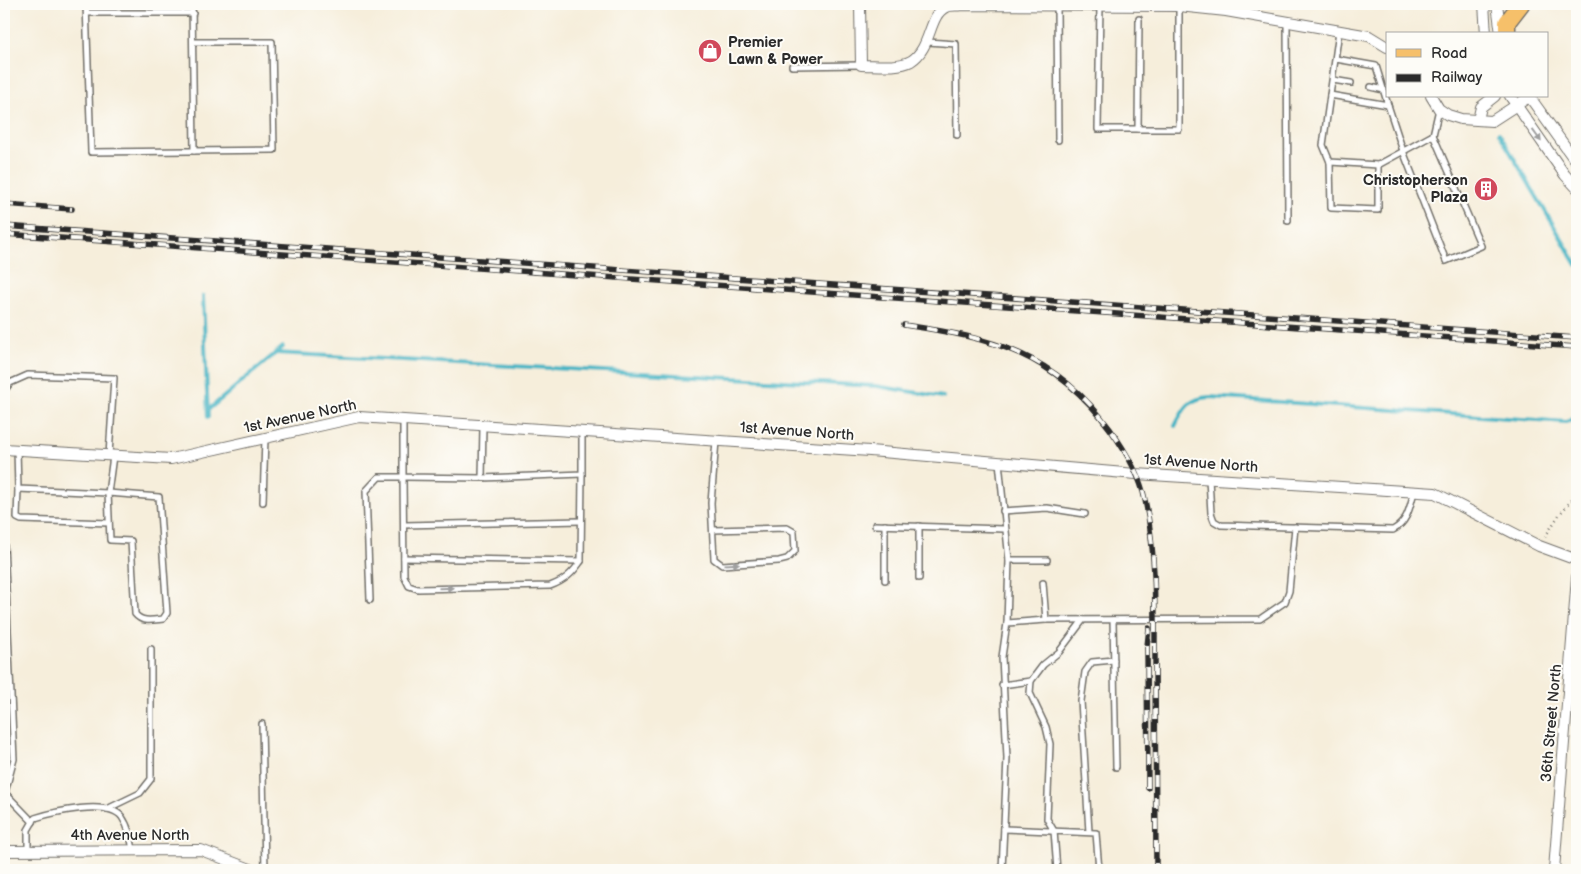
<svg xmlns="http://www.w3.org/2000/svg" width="1581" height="874" viewBox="0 0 1581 874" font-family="'Balsamiq Sans',sans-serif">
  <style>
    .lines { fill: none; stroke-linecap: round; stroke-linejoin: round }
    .stream { stroke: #49b5c5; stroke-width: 4 }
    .lane-casing { stroke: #726f69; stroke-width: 8 }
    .street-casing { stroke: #726f69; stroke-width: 12 }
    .primary-casing { stroke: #726f69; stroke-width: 19 }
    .path { stroke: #726f69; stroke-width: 2.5; stroke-dasharray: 1 4; stroke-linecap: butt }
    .lane { stroke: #fff; stroke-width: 5 }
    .street { stroke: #fff; stroke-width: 10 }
    .primary { stroke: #f6c06b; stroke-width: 16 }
    .rail-casing { stroke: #2b2b2b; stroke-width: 5.5 }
    .rail { stroke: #fdfcf7; stroke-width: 4; stroke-dasharray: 11; stroke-linecap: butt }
    .oneway { fill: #a0a0a0 }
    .labels { text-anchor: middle; stroke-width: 4; stroke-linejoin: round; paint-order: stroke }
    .poi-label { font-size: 15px; font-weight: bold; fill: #2b2b2b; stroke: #fdfcf7; text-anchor: start }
    .street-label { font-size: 15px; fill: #2b2b2b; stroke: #fdfcf7 }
  </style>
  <rect width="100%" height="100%" fill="#fdfcf7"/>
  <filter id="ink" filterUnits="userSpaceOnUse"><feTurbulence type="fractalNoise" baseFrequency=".02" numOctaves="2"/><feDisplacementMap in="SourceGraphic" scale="10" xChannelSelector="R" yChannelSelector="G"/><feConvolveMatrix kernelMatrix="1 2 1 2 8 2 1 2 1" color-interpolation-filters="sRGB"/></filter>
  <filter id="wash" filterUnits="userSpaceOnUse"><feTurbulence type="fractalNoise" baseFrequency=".0096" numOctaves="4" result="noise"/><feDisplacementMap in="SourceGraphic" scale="20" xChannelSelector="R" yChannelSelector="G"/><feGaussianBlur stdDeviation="1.12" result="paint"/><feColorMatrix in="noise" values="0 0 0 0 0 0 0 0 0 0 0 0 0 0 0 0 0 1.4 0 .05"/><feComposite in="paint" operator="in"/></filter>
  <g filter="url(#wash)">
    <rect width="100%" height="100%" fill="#f6eedb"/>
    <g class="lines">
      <g class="stream">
        <polyline points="1499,133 1577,265"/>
        <polyline points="203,296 208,417"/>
        <polyline points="276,353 876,386 943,397"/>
        <polyline points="208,410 283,347"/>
        <path d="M 1175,426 C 1184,408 1189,398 1210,397 L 1566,422 L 1577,417"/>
      </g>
    </g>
  </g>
  <g filter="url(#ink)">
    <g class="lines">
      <g class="lane-casing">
        <g id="lane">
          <polyline points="86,4 91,152 274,150 272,42 194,42"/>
          <polyline points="192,4 194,151"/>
          <polyline points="1057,5 1058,140"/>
          <polyline points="1100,5 1098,129 1179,129 1179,6"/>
          <polyline points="87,13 193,13"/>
          <polyline points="1287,22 1288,221"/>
          <polyline points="1339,31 1323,145 1330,162 1378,165 1433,135 1439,109"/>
          <polyline points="928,42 956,44 957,135"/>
          <polyline points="792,66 861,65"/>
          <polyline points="1333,80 1351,83"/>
          <polyline points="1371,87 1384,90"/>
          <polyline points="1330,95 1388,105 1376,66 1336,59"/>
          <polyline points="1388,105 1403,151 1446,261 1481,246 1433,135"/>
          <polyline points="1138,129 1139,19"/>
          <polyline points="1330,162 1331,208 1378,210 1378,165"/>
          <polyline points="4,391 10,383 28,375 114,378 109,455"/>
          <polyline points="403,420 403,477 482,478 582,474 582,432"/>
          <polyline points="17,449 18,489 108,493 113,456"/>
          <polyline points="999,462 1009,560 1007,623"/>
          <polyline points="482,478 483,426"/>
          <path d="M 1209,479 L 1211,513 L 1214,521 L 1221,525 L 1393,530 C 1408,522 1410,506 1414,492"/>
          <polyline points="18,489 17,518 21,520 109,523"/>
          <path d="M 108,493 L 159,497 L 167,613 L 163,619 C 153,620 142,623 135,614 L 131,541 L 110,540 Z"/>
          <polyline points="263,502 265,438"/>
          <polyline points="1003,511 1047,508 1085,514"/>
          <polyline points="404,525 581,521"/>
          <polyline points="875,525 1004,529"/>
          <polyline points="885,525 885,580"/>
          <polyline points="919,526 919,578"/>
          <polyline points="713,530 787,528 794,532 795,551 787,559 779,561 722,565 714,559 711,503 716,441"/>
          <polyline points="4,545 14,759 4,796"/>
          <polyline points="404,558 581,561"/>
          <polyline points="1009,560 1047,560"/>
          <polyline points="1043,583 1046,620"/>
          <path d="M 370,600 L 366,491 L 379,477 L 403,477 L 404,576 L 409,586 L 418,589 L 550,586 C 564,581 572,574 581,561 L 582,474"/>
          <polyline points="1113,620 1116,767"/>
          <polyline points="1002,685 1031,681"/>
          <polyline points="262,724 265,870"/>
          <polyline points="5,793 33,822"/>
          <polyline points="107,809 140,793 151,779 151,649"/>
          <polyline points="1004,829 1096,833 1099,870"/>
          <polyline points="1089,832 1081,701 1085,672 1092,662 1114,660"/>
          <path d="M 28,851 L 28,830 L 35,818 C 54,812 108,799 122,817 C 129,827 131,839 133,850"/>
          <polyline points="1002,870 1007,758 1002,657 1007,623 1046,620 1260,619 1285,602 1289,591 1295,527"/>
          <polyline points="1057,870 1054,831 1047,819 1050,744 1046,727 1030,693 1031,681 1043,665 1059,652 1083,620"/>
        </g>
      </g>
      <g class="street-casing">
        <g id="street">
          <path d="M 860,4 L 861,65 C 876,65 898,68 911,61 C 932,48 928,15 946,7 C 950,5 957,6 962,5 L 1179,6 L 1226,11 L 1369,36 L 1387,47"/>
          <polyline points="1484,4 1486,34"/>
          <polyline points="1497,4 1501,34"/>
          <polyline points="1431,96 1439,109 1448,115 1461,119 1492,121 1529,97"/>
          <polyline points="1510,96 1565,175 1577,188"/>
          <polyline points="1529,96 1577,163"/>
          <polyline points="1478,120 1481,107 1495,96"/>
          <polyline points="4,449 171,459 359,417 870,451 1136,474 1435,493 1539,546 1577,560"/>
          <polyline points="4,851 201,850 253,870"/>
          <polyline points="1554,870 1577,577"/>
        </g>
      </g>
      <g class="primary-casing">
        <polyline id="primary" points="1507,34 1507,22 1521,4"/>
      </g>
      <polyline class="path" points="1545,537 1559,515 1577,494"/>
      <use href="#lane" class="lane"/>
      <use href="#street" class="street"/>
      <use href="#primary" class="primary"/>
      <g class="rail-casing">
        <g id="rail">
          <polyline points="4,204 72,209"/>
          <polyline points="4,226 1577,338"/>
          <polyline points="4,234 1577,347"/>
          <path d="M 904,325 C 993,338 1054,353 1110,429 C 1125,450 1140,474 1145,500 C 1156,551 1155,603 1155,654 C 1155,726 1156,798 1156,870"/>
          <polyline points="1148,788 1147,646 1149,628"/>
        </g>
      </g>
      <use href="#rail" class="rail"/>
    </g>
    <defs><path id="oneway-solid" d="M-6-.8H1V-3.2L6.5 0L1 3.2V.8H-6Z" transform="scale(1.25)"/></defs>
    <g class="oneway">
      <use href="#oneway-solid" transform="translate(1537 136) rotate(54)"/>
      <use href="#oneway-solid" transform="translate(732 564) rotate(-3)"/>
      <use href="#oneway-solid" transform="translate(446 588) rotate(-2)"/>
    </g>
  </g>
  <defs>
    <g id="shop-disc" transform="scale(1.25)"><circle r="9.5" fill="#d1495b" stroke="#fdfcf7"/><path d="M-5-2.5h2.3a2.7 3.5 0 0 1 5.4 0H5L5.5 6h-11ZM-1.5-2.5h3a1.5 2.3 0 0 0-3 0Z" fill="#fff"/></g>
    <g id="building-disc" transform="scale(1.25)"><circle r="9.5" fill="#d1495b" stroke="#fdfcf7"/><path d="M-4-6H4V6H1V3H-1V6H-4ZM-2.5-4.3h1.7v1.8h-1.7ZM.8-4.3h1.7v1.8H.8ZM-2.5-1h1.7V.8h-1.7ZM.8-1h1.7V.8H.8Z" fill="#fff"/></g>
  </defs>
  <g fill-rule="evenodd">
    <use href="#shop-disc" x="710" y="51"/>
    <use href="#building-disc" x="1486" y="189"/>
  </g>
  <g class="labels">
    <g class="poi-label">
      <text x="728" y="47">Premier<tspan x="728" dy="17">Lawn &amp; Power</tspan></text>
      <text x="1468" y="185" text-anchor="end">Christopherson<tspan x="1468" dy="17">Plaza</tspan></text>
    </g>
    <g class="street-label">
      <text transform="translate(300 416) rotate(-12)" y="5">1st Avenue North</text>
      <text transform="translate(797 431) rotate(4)" y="5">1st Avenue North</text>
      <text transform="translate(1201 463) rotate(4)" y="5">1st Avenue North</text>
      <text transform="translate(1551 723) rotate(-85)" y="5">36th Street North</text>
      <text x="130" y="840">4th Avenue North</text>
    </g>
  </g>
  <rect width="1581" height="874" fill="none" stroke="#fdfcf7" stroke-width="20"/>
  <rect x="1386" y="32" width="162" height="65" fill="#fdfcf7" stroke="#a9a8a5"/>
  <rect x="1396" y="49" width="25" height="8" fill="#f6c06b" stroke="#a9a8a5"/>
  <text x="1431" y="58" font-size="15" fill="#2b2b2b">Road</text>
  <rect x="1396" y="74" width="25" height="8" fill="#2b2b2b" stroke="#a9a8a5"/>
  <text x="1431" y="82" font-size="15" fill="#2b2b2b">Railway</text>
</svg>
